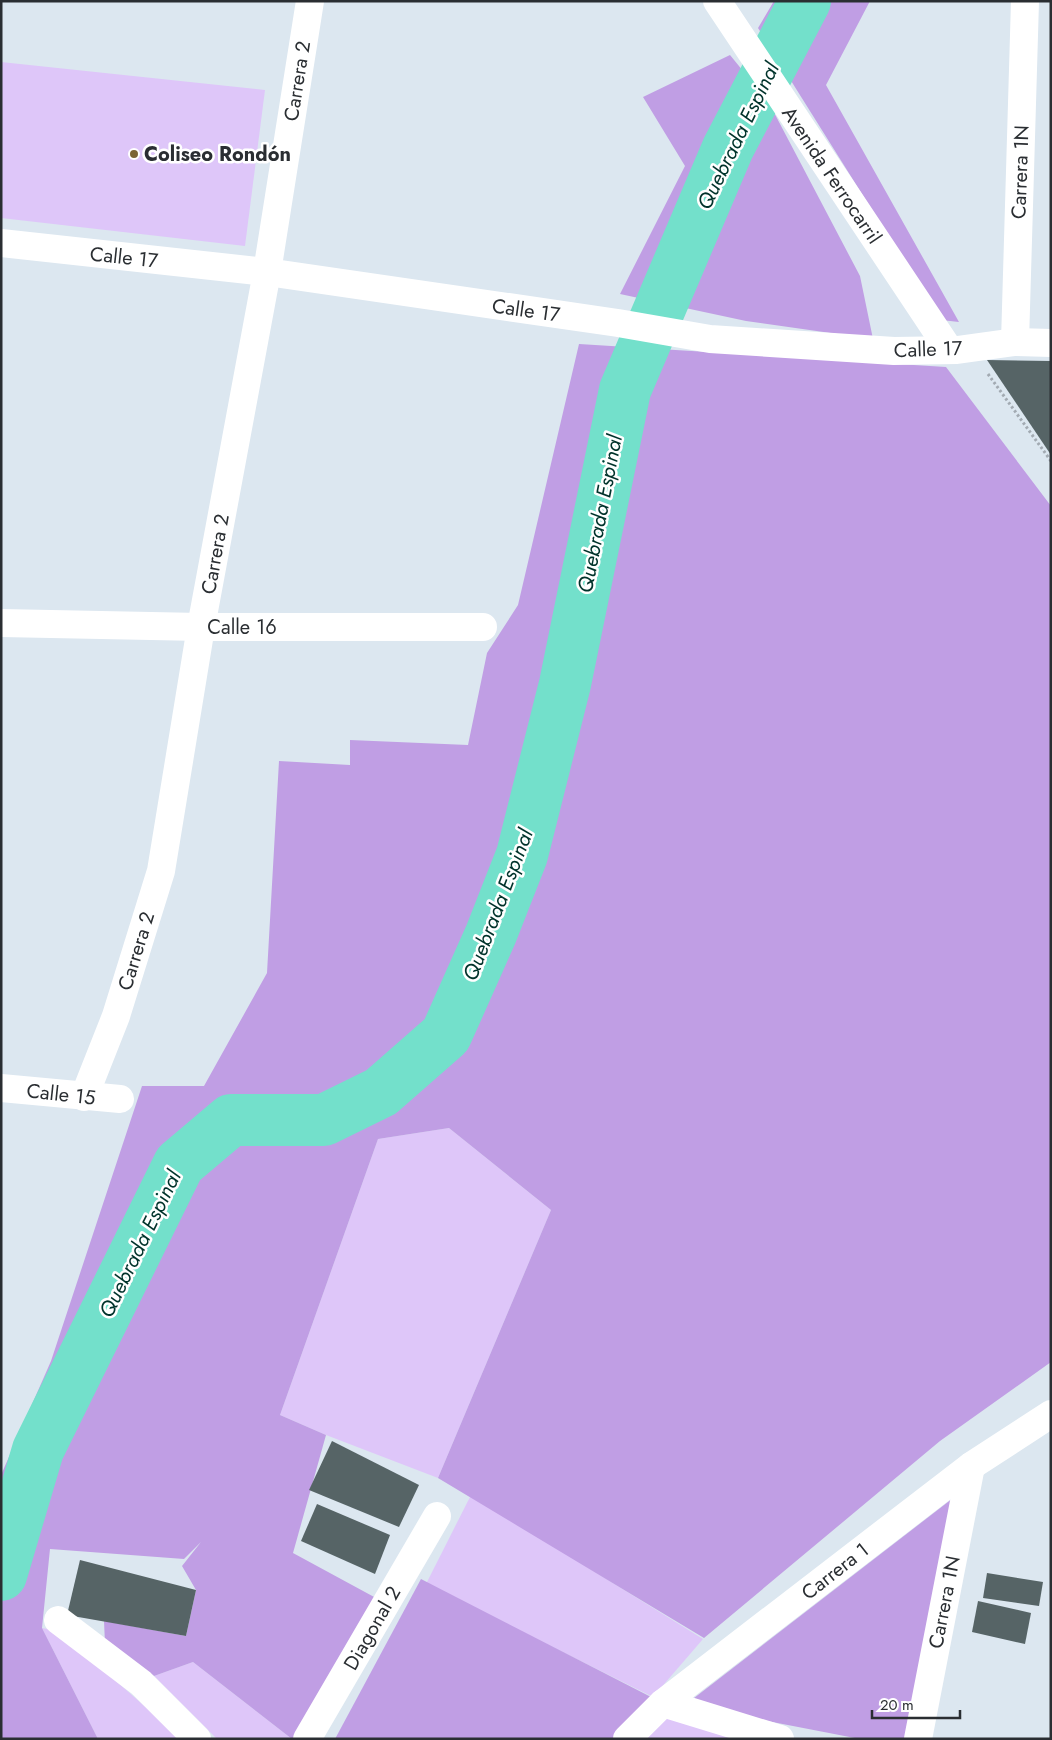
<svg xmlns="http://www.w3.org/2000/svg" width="1052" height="1740" viewBox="0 0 1052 1740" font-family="Jost,sans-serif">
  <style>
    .green { fill: #dec6f9 }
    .forest { fill: #c09ee4 }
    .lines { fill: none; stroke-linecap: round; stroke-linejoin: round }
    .river { stroke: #73e0cb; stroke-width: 52 }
    .building { fill: #566466 }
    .path { stroke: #a2aab2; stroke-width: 3; stroke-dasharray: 2.5 2.5; stroke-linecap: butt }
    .minor { stroke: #fff; stroke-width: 28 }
    .poi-dot { fill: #7b6434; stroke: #fff; stroke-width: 2 }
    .labels { text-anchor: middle; stroke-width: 5; stroke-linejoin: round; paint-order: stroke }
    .street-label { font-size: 20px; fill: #2a2e32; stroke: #fff }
    .poi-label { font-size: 20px; font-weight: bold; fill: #2a2e32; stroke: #fff; text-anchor: start }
    .water-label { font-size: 21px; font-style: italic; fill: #00332b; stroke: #fff }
  </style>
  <rect width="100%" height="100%" fill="#dce7f0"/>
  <g class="green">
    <polygon points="1,62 265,90 245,246 1,218"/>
    <polygon points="449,1128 551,1210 438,1478 326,1435 280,1415 378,1139"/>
    <polygon points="471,1495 703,1639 653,1697 426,1584"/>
    <polygon points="42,1628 59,1631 182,1739 98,1739"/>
    <polygon points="193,1662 292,1739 217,1739 154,1676"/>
    <polygon points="659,1708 751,1739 632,1739"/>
  </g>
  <g class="forest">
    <polygon points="774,1 870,1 826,85 959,322 941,320 758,28"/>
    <polygon points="730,55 769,103 860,276 873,339 746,321 620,294 685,166 643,97"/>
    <polygon points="579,344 946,367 1051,506 1051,1362 940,1441 704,1638 438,1478 551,1210 449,1128 378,1139 280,1415 326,1435 293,1553 376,1598 298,1739 292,1739 193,1662 154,1676 105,1644 104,1621 186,1636 196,1590 182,1566 201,1542 184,1559 50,1549 42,1628 98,1739 1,1739 1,1475 51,1361 142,1086 204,1086 267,973 279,761 350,765 350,740 468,745 487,653 518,605"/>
    <polygon points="957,1495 909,1739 860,1739 685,1705"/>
    <polygon points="421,1579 653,1698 614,1739 335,1739"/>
  </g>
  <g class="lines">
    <polyline class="river" points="1,1575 38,1450 179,1164 231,1120 324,1120 381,1092 446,1035 491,934 522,855 565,684 625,390 728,148 805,1"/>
  </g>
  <g class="building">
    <polygon points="987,360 1051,361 1051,455"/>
    <polygon points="332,1441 419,1485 399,1527 309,1490"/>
    <polygon points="317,1504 390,1535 375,1574 301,1541"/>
    <polygon points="80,1560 196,1590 186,1636 67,1615"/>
    <polygon points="987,1573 1043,1582 1039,1606 983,1598"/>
    <polygon points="978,1601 1031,1613 1025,1644 972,1632"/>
  </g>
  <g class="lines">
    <polyline class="path" points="988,374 1051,461"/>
    <g class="minor">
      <polyline points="717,1 948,348"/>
      <polyline points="1,243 267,272 618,323 710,339 894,351 957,350 1015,342 1051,343"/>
      <polyline points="1015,342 1025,1"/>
      <polyline points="1,623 201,627 483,627"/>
      <polyline points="1,1088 120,1099"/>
      <polyline points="84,1097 116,1016 161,871 201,627 267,272 310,1"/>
      <polyline points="58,1620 141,1683 197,1739"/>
      <polyline points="663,1703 780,1739"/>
      <polyline points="307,1739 437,1516"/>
      <polyline points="627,1739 663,1703 971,1466 1051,1414"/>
      <polyline points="918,1739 971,1466"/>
    </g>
  </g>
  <circle class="poi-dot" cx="134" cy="154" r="5"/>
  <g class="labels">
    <g class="street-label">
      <text transform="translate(297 81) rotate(-81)" y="7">Carrera 2</text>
      <text transform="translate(1020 172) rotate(-88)" y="7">Carrera 1N</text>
      <text transform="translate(832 175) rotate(56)" y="7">Avenida Ferrocarril</text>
      <text transform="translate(124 257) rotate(6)" y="7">Calle 17</text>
      <text transform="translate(526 310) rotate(8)" y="7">Calle 17</text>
      <text transform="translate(928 349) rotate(-2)" y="7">Calle 17</text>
      <text transform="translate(215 554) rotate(-80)" y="7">Carrera 2</text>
      <text x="242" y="634">Calle 16</text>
      <text transform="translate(136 951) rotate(-73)" y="7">Carrera 2</text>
      <text transform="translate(61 1094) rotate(6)" y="7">Calle 15</text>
      <text transform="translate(835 1571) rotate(-38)" y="7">Carrera 1</text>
      <text transform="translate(944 1602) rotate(-79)" y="7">Carrera 1N</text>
      <text transform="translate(372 1628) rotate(-60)" y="7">Diagonal 2</text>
    </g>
    <g class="poi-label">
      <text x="144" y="161">Coliseo Rondón</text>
    </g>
    <g class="water-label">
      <text transform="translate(738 136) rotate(-64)" y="7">Quebrada Espinal</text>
      <text transform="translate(600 514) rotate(-79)" y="7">Quebrada Espinal</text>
      <text transform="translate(498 905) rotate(-69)" y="7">Quebrada Espinal</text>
      <text transform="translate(140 1244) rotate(-64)" y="7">Quebrada Espinal</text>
    </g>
  </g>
  <rect width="1052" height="1740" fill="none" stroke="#2a2e32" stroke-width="5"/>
  <path d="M872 1710v8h88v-8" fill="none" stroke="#2a2e32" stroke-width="2.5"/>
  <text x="880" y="1710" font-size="15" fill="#2a2e32" stroke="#ffffff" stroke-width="4" paint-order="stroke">20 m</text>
</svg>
